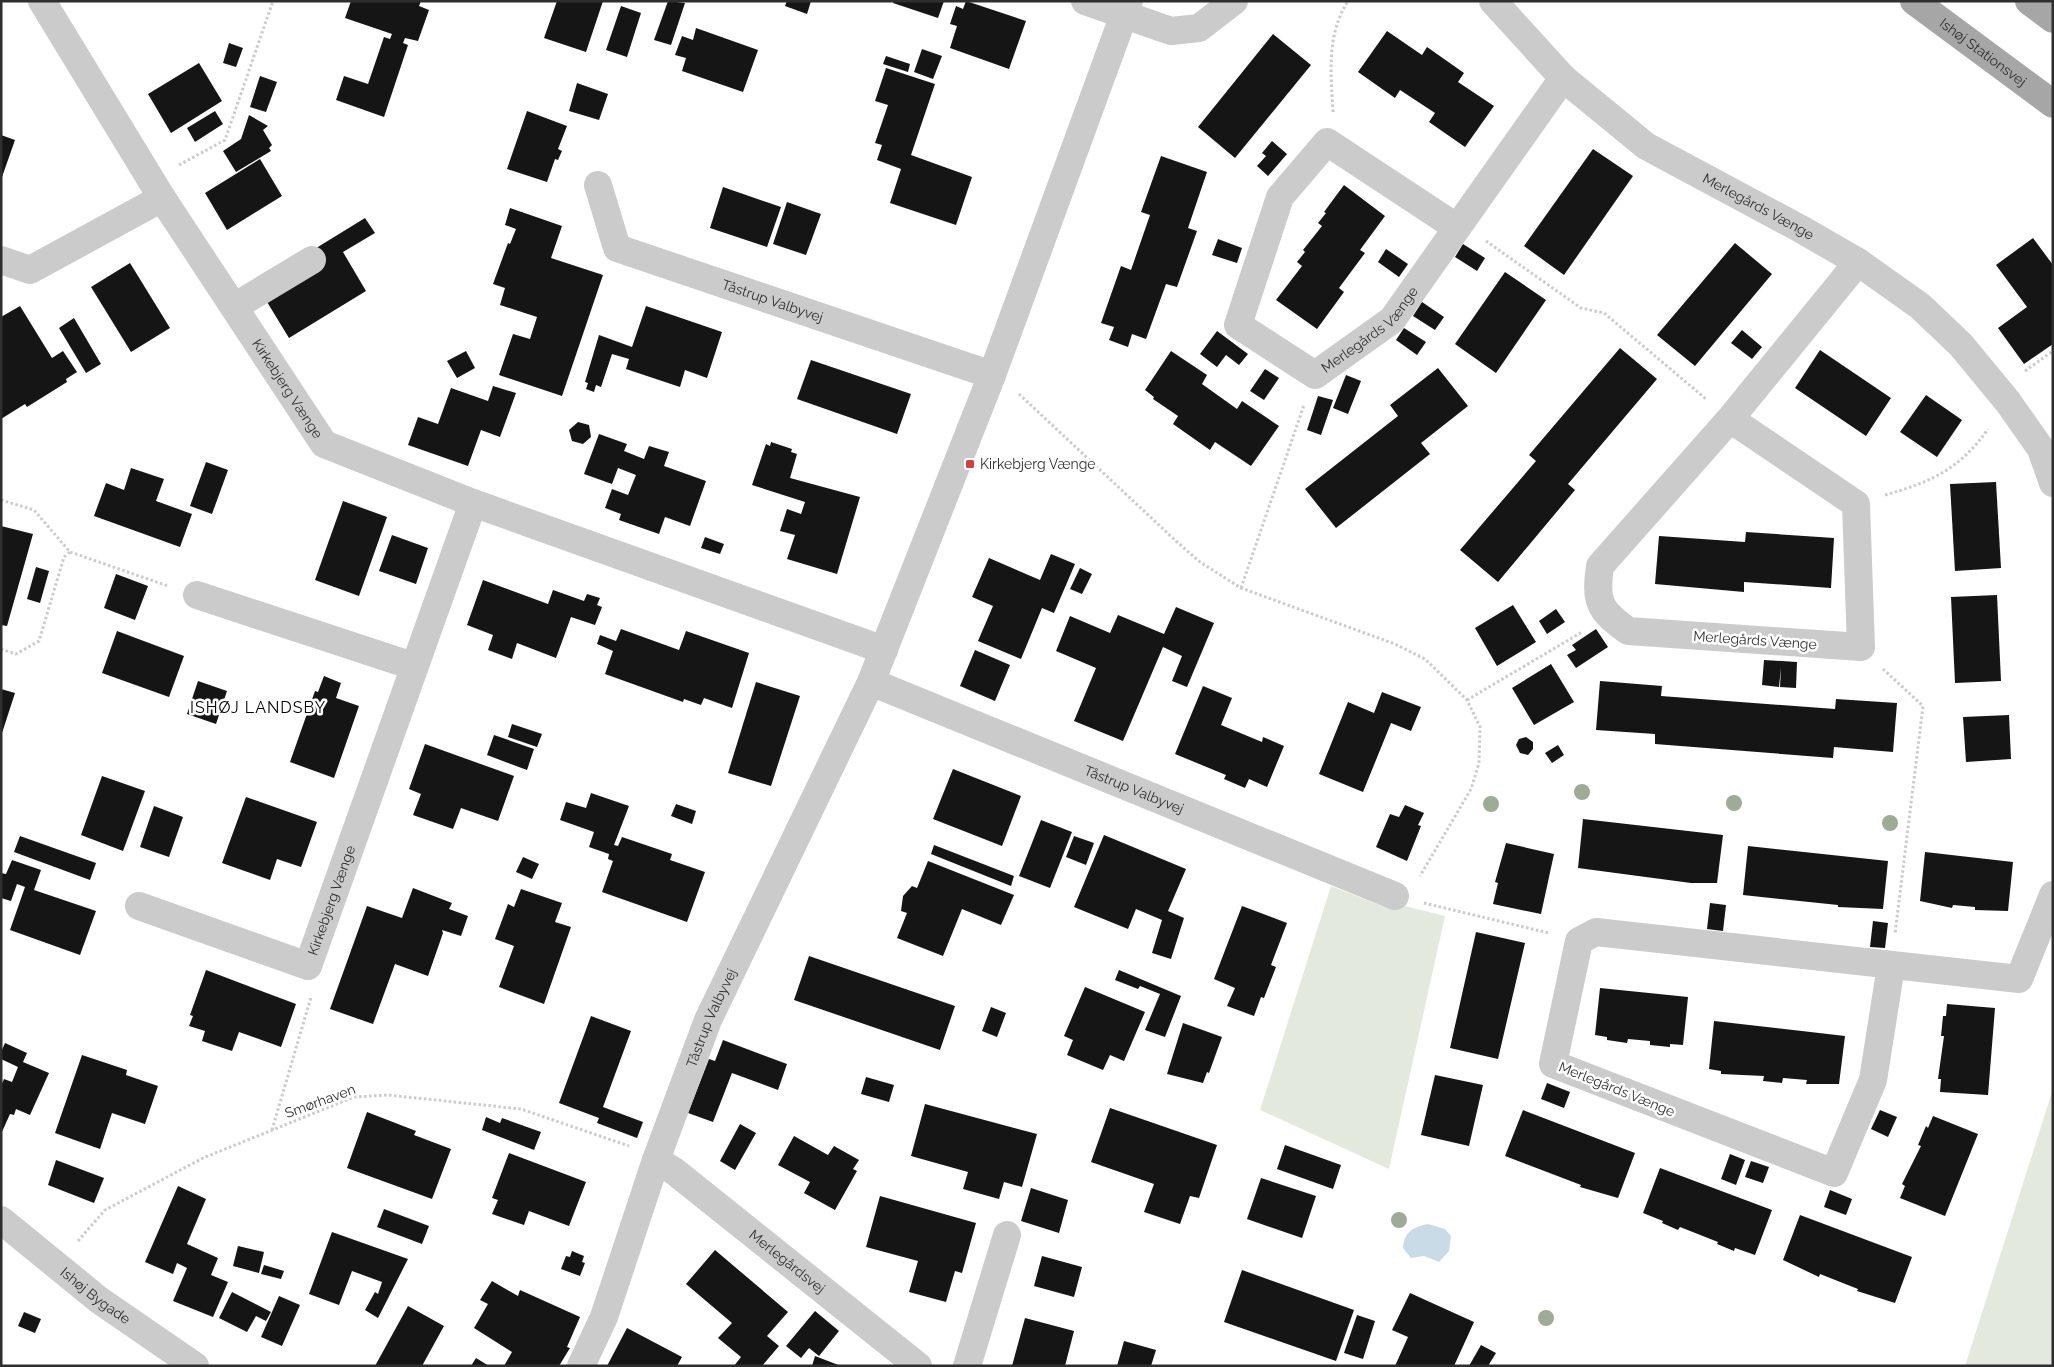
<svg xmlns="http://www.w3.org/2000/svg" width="2054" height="1367" viewBox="0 0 2054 1367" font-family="Raleway,sans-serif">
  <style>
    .green { fill: #e3eadd }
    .water { fill: #cadbe8 }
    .building { fill: #151515 }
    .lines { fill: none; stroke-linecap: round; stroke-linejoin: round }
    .path { stroke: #cbcbcb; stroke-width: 3; stroke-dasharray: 2.5 2.5; stroke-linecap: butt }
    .minor { stroke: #cbcbcb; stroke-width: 28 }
    .major { stroke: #a6a6a6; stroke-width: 28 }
    .tree { fill: #9eab95 }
    .poi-dot { fill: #d63f40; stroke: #fff; stroke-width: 2 }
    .labels { text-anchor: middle; stroke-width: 5; stroke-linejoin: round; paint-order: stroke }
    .street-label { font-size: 14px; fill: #2e2e2e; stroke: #fff }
    .poi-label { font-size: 14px; fill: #2e2e2e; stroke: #fff; text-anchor: start }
    .quarter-label { font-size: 16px; letter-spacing: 1px; fill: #000; stroke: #fff }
  </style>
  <rect width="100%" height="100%" fill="#fff"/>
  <g class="green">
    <polygon points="1331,886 1387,908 1393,903 1445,916 1389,1169 1260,1110"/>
    <polygon points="2053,1089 2053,1366 1965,1366"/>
  </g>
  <path class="water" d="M 1428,1224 L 1445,1229 L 1451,1236 L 1449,1251 L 1439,1262 L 1424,1256 L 1411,1258 L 1403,1248 C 1404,1232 1413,1227 1428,1224 Z"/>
  <g class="building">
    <polygon points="351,1 421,1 419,6 429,10 418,41 405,38 403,43 408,45 384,117 336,100 344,76 368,84 384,37 390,39 392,34 345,18"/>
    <polygon points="557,1 603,1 586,52 544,38"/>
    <polygon points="668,1 685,3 671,45 654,40"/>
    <polygon points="787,1 811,1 807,14 785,6"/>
    <polygon points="894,1 944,1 938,18 893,3"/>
    <polygon points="966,1 1026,21 1009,69 950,48 957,26 950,24 956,6 963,9"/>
    <polygon points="621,6 641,13 627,57 606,50"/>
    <polygon points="696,28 758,50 743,92 682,71 686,58 675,55 682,36 693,40"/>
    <polygon points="1387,31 1422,55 1427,47 1464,73 1458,82 1494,106 1465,147 1429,122 1435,113 1400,90 1395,98 1358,72"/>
    <polygon points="1273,34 1311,65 1235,158 1198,127"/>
    <polygon points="229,43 243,48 236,67 223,63"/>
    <polygon points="922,49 942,56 933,79 914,72"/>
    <polygon points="886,56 910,64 908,72 883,64"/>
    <polygon points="199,63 222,101 171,133 148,94"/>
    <polygon points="886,68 935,84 911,155 972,177 956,225 890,203 901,169 877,160 882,145 875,143 888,105 875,101"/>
    <polygon points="260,76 277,82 266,112 250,107"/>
    <polygon points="577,83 608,94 599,120 569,111"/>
    <polygon points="215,111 223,124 195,142 187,128"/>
    <polygon points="527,111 567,126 558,149 562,151 558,160 555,159 547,182 507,169"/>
    <polygon points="249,115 268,126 263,130 272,145 269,148 271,151 236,172 223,151 241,139"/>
    <polygon points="1,135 15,140 2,177 1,177"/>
    <polygon points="1272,141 1287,154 1268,176 1257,166 1266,156 1262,153"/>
    <polygon points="1593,149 1633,176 1564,275 1524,246"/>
    <polygon points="1161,156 1207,172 1188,228 1197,231 1177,287 1166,284 1146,339 1132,334 1128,347 1109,340 1114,327 1101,323 1121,266 1131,270 1150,215 1141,212"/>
    <polygon points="260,159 282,196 227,230 205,193"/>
    <polygon points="1344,185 1385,216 1360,250 1365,253 1339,288 1344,292 1317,329 1276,300 1302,266 1297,262 1305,252 1303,250 1322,226 1318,223 1326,213 1324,212"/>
    <polygon points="723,187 781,207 767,247 710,228"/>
    <polygon points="787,202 821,214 806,255 773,244"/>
    <polygon points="510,208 562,226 551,258 603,275 562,396 499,375 513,334 530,339 537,317 500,305 505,288 493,284 508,243 510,244 516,229 505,225"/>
    <polygon points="365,218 375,233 343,252 366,291 289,338 264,297 313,250"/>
    <polygon points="2033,238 2053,265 2053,344 2024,364 1998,328 2027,307 1996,265"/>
    <polygon points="1218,239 1242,248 1237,263 1212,255"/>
    <polygon points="1735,243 1772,274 1695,366 1657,335"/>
    <polygon points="1463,244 1485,258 1477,271 1455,257"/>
    <polygon points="1386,249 1408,264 1399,277 1378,262"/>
    <polygon points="130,263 170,328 131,352 91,287"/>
    <polygon points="1505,272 1546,300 1496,373 1455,344"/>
    <polygon points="1422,302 1444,317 1435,330 1413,316"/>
    <polygon points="20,306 52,358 63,351 77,372 66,379 67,382 27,407 25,404 1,419 1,317"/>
    <polygon points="646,306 722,332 707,378 685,370 680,387 626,369 629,359 612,354 601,387 596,385 594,392 586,389 588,383 585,382 599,335 632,347"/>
    <polygon points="74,318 101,364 86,373 59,328"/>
    <polygon points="1404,328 1426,342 1417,355 1396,340"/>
    <polygon points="1742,330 1762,347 1752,359 1731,343"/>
    <polygon points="1217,331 1248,354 1239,365 1226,355 1217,367 1200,354"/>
    <polygon points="1620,348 1657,379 1568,484 1575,490 1498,582 1460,550 1536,461 1529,455"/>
    <polygon points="1820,350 1891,398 1866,436 1795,388"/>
    <polygon points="466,351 475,368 457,378 447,361"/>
    <polygon points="1171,351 1207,375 1202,384 1237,409 1242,401 1279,426 1251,466 1215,442 1210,450 1173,424 1178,416 1153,399 1154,397 1145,390"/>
    <polygon points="811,360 911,394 897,434 797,399"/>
    <polygon points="1438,368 1468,406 1421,443 1430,454 1336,528 1305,489 1398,416 1390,405"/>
    <polygon points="1265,369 1279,378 1264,400 1250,391"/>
    <polygon points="1346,375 1361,381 1348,414 1333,408"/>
    <polygon points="493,386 516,393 500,437 481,430 468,466 408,445 418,417 438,424 451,388 488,401"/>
    <polygon points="1926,395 1962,420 1937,457 1900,432"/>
    <polygon points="1318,396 1333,400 1321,435 1307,430"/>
    <polygon points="578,422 589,425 591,437 583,444 572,441 569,430"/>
    <polygon points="599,434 627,444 624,451 644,459 649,446 669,452 664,466 706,481 690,526 665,517 659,534 619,520 621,514 605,508 612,489 628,495 636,475 618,468 612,484 584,474"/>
    <polygon points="771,442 792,449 791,452 797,454 790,478 860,497 837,574 787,559 795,535 780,531 787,509 801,514 805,502 752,485 766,444 770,446"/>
    <polygon points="206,462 228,470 212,514 190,506"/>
    <polygon points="131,468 164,479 156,501 192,514 180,547 94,516 106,483 124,490"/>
    <polygon points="1996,482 2001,568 1955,571 1950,484"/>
    <polygon points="343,501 387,517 359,596 315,580"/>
    <polygon points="1,526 33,534 7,626 1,625"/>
    <polygon points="1746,532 1834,538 1831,588 1744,582 1744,592 1655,584 1659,536 1745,542"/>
    <polygon points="392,535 428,548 416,584 379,571"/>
    <polygon points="705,537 724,544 720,554 701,548"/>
    <polygon points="1051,554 1075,564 1054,613 1042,608 1021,659 978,641 993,606 972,597 989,558 1040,580"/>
    <polygon points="36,567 49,571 40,603 27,599"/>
    <polygon points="1080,568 1092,574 1082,594 1070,589"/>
    <polygon points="116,574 148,586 135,620 104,608"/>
    <polygon points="483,580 548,604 553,590 584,601 587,594 600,598 597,605 602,607 595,625 571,617 556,658 517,643 512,659 488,650 493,635 467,625"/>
    <polygon points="1997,595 2001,681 1955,683 1951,597"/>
    <polygon points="1513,605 1536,642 1497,666 1475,628"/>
    <polygon points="1176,607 1214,623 1187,687 1172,681 1182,656 1163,647 1123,741 1074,721 1096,668 1056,651 1070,616 1110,633 1118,615 1164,634"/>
    <polygon points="1556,609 1565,622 1547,634 1539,621"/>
    <polygon points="621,629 679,650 686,631 749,653 732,708 704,698 701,705 684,699 683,702 605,674 613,651 597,644 600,635 616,641"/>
    <polygon points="1596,629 1608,647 1576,668 1567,655 1576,650 1572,645"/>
    <polygon points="117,631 184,656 169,697 102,673"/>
    <polygon points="975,650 1010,665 995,701 960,686"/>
    <polygon points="1764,660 1797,662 1796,688 1780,687 1781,667 1779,687 1762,685"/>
    <polygon points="1551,664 1574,702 1534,725 1512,688"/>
    <polygon points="324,676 341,683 336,698 359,706 334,778 290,762 315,691 318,692"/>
    <polygon points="198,681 227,691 216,724 187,714"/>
    <polygon points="1600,681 1662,686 1661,696 1835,709 1836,699 1897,703 1893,752 1834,747 1833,758 1655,744 1655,734 1596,730"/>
    <polygon points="756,682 800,696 771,786 728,773"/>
    <polygon points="1203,686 1232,698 1221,725 1262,742 1263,737 1284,746 1267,787 1249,779 1245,788 1224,779 1226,775 1175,754"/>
    <polygon points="1,689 15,693 2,733 1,733"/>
    <polygon points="1382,692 1421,707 1411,731 1391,723 1363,792 1319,774 1348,702 1374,713"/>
    <polygon points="2009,715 2011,759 1966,762 1963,717"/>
    <polygon points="512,724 542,734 537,747 508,737"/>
    <polygon points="494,735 534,749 527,770 487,755"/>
    <polygon points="1526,737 1533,742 1533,749 1528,755 1520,753 1516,745 1519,739"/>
    <polygon points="425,744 514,776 498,821 461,808 453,829 413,815 421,794 409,789"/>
    <polygon points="1558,745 1564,755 1552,763 1545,753"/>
    <polygon points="953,769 1021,796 1002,846 933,819"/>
    <polygon points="102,776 145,791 123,851 81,835"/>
    <polygon points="591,793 629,806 614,845 618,846 622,837 672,854 670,860 705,872 687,922 602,892 613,861 608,859 609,854 589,847 594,832 560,820 566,802 586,808"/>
    <polygon points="246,797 317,822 301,867 277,859 270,880 222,863"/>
    <polygon points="676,804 696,811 692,824 671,816"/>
    <polygon points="1405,805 1424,813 1418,825 1421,826 1407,861 1376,847 1390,814 1399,817"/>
    <polygon points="154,806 183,817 169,857 140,847"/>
    <polygon points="1583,819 1723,835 1717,883 1691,883 1578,868"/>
    <polygon points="1041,820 1072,832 1050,888 1019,876"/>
    <polygon points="1104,835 1186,869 1168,911 1184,918 1171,959 1152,953 1162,920 1136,909 1128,929 1074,907"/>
    <polygon points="20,836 96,863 90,880 14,852"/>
    <polygon points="1074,836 1094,843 1086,865 1066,857"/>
    <polygon points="1506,843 1554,854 1541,914 1493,904 1498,883 1495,882"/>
    <polygon points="934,845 1014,876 1011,886 931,854"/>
    <polygon points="1748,846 1888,861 1883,909 1838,907 1838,905 1743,895"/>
    <polygon points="1925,852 2013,862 2008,911 1975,910 1975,907 1953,905 1952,908 1920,901"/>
    <polygon points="523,857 539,864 532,879 516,872"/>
    <polygon points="12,860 41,870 34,890 96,911 80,955 10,930 25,887 17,884 11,901 1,898 1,873 6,874"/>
    <polygon points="928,861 1014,895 1001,925 962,909 943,956 897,938 907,913 901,911 903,896 912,886 917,888"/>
    <polygon points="413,888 452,903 449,909 468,916 461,936 442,930 443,933 428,976 395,964 373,1024 330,1009 367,906 402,918"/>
    <polygon points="521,889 562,903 555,922 571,927 544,1004 499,987 514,946 495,939 508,904 514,907"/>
    <polygon points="1710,903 1726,905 1723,931 1707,929"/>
    <polygon points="1242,906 1287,923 1271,965 1276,967 1264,998 1261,997 1254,1016 1227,1006 1235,988 1214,979"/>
    <polygon points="1873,921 1888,923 1885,948 1870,947"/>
    <polygon points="1476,932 1525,943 1498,1059 1450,1048"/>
    <polygon points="809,956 955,1006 940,1050 794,1000"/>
    <polygon points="206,970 296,1004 281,1047 239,1032 232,1051 202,1041 205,1031 189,1026 193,1016 190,1015"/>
    <polygon points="1119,970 1181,996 1165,1037 1145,1030 1160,994 1140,986 1138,989 1115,980"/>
    <polygon points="1085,987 1145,1012 1124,1061 1110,1055 1103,1070 1067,1055 1073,1040 1064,1036"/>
    <polygon points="1600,988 1688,997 1683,1045 1670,1044 1670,1047 1650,1045 1650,1041 1628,1039 1627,1043 1607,1040 1607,1037 1595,1035"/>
    <polygon points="1947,1004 1995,1008 1988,1095 1940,1092 1941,1079 1938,1079 1944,1036 1941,1036 1943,1016 1946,1016"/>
    <polygon points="991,1007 1006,1013 997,1037 982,1031"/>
    <polygon points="591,1016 631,1031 603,1107 643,1122 637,1138 597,1123 599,1118 559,1103"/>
    <polygon points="1714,1021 1845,1036 1839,1084 1806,1084 1807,1080 1783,1078 1782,1083 1763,1081 1764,1076 1721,1074 1721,1071 1709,1069"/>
    <polygon points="1183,1023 1222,1037 1209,1073 1207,1072 1203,1083 1167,1074"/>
    <polygon points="723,1040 787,1064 778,1090 732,1073 713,1122 688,1113 709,1059 715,1061"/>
    <polygon points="5,1043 27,1053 23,1062 49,1073 30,1115 16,1109 14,1115 10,1114 1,1134 1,1086 4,1079 12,1082 18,1067 1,1059 1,1052"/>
    <polygon points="82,1055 127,1070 126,1075 158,1086 145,1124 112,1113 100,1149 55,1133"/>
    <polygon points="1435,1075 1483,1085 1469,1146 1421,1135"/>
    <polygon points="866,1077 894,1085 889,1102 861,1094"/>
    <polygon points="1547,1083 1570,1092 1564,1108 1541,1099"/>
    <polygon points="925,1104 1037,1134 1022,1187 1004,1182 999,1199 963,1189 968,1172 911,1156"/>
    <polygon points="1110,1108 1217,1145 1199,1198 1190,1196 1180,1224 1144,1212 1154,1184 1091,1162"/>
    <polygon points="1523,1110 1635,1153 1618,1198 1580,1187 1581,1185 1505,1156"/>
    <polygon points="1880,1110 1897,1117 1888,1137 1871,1129"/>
    <polygon points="367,1112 416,1131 414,1135 451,1149 432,1199 347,1168"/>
    <polygon points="1933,1116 1978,1134 1945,1216 1900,1198 1905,1186 1902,1184 1921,1146 1918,1145 1926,1126 1928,1128"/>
    <polygon points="486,1117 500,1123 502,1118 541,1132 534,1150 482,1130"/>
    <polygon points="740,1124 756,1133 735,1170 720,1161"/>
    <polygon points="794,1136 828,1155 834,1146 859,1160 853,1169 857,1171 835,1210 804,1193 810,1182 778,1165"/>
    <polygon points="1285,1145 1341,1165 1333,1189 1277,1169"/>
    <polygon points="509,1153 586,1182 569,1226 529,1211 524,1225 492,1214 498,1200 492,1198"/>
    <polygon points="1730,1154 1745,1160 1736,1185 1721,1179"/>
    <polygon points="56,1160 104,1178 94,1203 48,1185"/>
    <polygon points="1751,1161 1769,1167 1763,1183 1745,1177"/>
    <polygon points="1660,1168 1772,1210 1755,1255 1735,1248 1734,1251 1717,1244 1718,1242 1680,1227 1678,1230 1662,1223 1663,1221 1643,1213"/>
    <polygon points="1261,1178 1316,1196 1302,1238 1247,1219"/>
    <polygon points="178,1186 206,1199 187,1244 218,1258 211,1275 228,1282 213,1317 173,1301 187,1268 177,1263 173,1274 145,1262"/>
    <polygon points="1031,1188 1068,1200 1059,1233 1021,1221"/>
    <polygon points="1830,1190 1852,1199 1846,1215 1824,1207"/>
    <polygon points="880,1196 976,1223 962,1273 955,1271 946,1302 909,1292 918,1261 866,1247"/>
    <polygon points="384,1209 429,1226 422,1244 377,1227"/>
    <polygon points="1800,1215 1912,1257 1895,1303 1857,1291 1858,1289 1820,1274 1819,1277 1783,1260"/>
    <polygon points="332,1232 408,1259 378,1318 365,1310 375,1292 378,1294 382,1282 352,1271 339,1305 309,1294"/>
    <polygon points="238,1246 264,1252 259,1273 233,1266"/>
    <polygon points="715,1250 788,1312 767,1336 779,1346 762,1366 734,1366 741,1357 718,1338 732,1323 686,1284"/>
    <polygon points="572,1251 584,1256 582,1262 585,1263 580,1276 561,1269 566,1256 570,1257"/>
    <polygon points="1042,1256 1082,1267 1074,1297 1034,1286"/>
    <polygon points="264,1265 284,1271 281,1279 261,1274"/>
    <polygon points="1242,1270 1354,1310 1336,1361 1224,1322"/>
    <polygon points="492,1281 518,1296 520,1290 580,1317 567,1347 570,1348 559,1366 504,1366 512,1352 474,1328 488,1304 480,1300"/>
    <polygon points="232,1292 271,1312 266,1321 256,1316 247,1332 219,1318"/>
    <polygon points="1410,1293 1474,1322 1454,1366 1395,1366 1408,1337 1392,1330"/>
    <polygon points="279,1296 300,1305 282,1346 261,1337"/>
    <polygon points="408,1306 444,1326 422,1366 375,1366"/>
    <polygon points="815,1311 839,1331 819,1356 809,1348 801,1358 786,1346"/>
    <polygon points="24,1312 41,1319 35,1333 18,1326"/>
    <polygon points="1357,1315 1375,1321 1363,1359 1344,1353"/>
    <polygon points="1025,1318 1074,1331 1065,1366 1012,1366"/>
    <polygon points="627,1328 682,1357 677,1366 607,1366"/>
    <polygon points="1124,1341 1156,1350 1151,1366 1117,1366"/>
    <polygon points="1481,1345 1496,1353 1488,1366 1469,1366"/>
    <polygon points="815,1356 841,1366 812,1366"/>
    <polygon points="476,1358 489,1366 471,1366"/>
  </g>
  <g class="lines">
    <g class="path">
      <path d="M 1333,112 C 1331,73 1326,36 1348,1"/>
      <polyline points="179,165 225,140 273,1"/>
      <polyline points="1486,241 1581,308 1604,313 1706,399"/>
      <polyline points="2025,371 2053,351"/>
      <polyline points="1019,394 1176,541 1200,562 1241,588 1395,644 1425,659 1467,700 1480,727 1479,763 1471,789 1420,876"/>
      <path d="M 1885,495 C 1931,482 1960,469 1988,429"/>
      <polyline points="1,500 34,510 70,552 168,586"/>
      <polyline points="1241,588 1304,405"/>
      <polyline points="1,649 16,654 39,641 64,557 70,552"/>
      <polyline points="1883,669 1923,706 1895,934"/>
      <polyline points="1467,700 1582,632"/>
      <polyline points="1424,903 1549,933"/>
      <polyline points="272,1130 311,997"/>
      <polyline points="78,1241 105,1210 203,1158 354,1097 388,1095 521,1109 629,1146"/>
    </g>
    <g class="minor">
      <path id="s1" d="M 42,1 L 162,198 L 324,444 L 473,503 L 884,650"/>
      <polyline points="1085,1 1171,31 1199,28 1234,1"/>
      <path id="s2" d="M 1493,1 L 1563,78 L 1646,146 L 1799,228 L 1858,262 L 1920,306 L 1961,345 L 2008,402 L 2041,449 L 2053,483"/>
      <path id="s3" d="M 598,185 L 617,248 L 992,375"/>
      <path id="s4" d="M 1456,227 L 1327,142 L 1280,197 L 1238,325 L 1315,375 L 1392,320 L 1563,78"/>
      <polyline points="1,260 30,270 162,198"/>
      <polyline points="234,307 312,260"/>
      <path d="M 1730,419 L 1856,504 L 1861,647 L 1628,631 C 1599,610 1595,602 1600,566 L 1730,419 L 1858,262"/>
      <polyline points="197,595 413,666"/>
      <path id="s5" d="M 871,682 L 1395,896"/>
      <path id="s6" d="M 139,906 L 308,966 L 473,503"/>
      <polyline points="1891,966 1873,1080 1834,1173 1553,1064 1579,941 1596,932 2019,979 2053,895"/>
      <path id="s7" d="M 656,1160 L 674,1171 L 918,1366"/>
      <path id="s8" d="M 1,1220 L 99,1300 L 195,1366"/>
      <path id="s9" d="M 581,1366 L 604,1317 L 656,1160 L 708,1020 L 871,682 L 992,375 L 1129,1"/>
      <polyline points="967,1366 1007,1235"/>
    </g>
    <g class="major">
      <path id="s10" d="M 1914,1 L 2053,104"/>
      <polyline points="2029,1 2053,19"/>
    </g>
  </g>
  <g class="tree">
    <circle cx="1582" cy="792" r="8"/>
    <circle cx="1734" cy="803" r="8"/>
    <circle cx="1491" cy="804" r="8"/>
    <circle cx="1890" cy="823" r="8"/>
    <circle cx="1399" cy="1220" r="8"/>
    <circle cx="1546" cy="1318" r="8"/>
  </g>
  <rect class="poi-dot" x="965" y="459" width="10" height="10" rx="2.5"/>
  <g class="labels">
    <g class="street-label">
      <text dy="5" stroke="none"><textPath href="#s10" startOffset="86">Ishøj Stationsvej</textPath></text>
      <text dy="5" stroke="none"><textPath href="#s2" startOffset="339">Merlegårds Vænge</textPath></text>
      <text dy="5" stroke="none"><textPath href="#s3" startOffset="230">Tåstrup Valbyvej</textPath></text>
      <text dy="5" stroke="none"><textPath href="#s4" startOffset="525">Merlegårds Vænge</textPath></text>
      <text dy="5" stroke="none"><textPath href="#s1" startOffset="459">Kirkebjerg Vænge</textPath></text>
      <text transform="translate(1755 640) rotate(4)" y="5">Merlegårds Vænge</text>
      <text dy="5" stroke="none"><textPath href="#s5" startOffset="284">Tåstrup Valbyvej</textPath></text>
      <text dy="5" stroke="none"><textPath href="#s6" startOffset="249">Kirkebjerg Vænge</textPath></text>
      <text dy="5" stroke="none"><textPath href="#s9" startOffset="372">Tåstrup Valbyvej</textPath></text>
      <text transform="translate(1617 1089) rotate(22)" y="5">Merlegårds Vænge</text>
      <text transform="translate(320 1101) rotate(-20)" y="5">Smørhaven</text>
      <text dy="5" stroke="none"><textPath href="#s7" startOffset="166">Merlegårdsvej</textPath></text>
      <text dy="5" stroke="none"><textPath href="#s8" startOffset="121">Ishøj Bygade</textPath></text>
    </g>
    <g class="poi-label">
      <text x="980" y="469">Kirkebjerg Vænge</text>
    </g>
    <g class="quarter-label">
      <text x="258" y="713">ISHØJ LANDSBY</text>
    </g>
  </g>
  <rect width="2054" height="1367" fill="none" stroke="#2e2e2e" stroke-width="5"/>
</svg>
